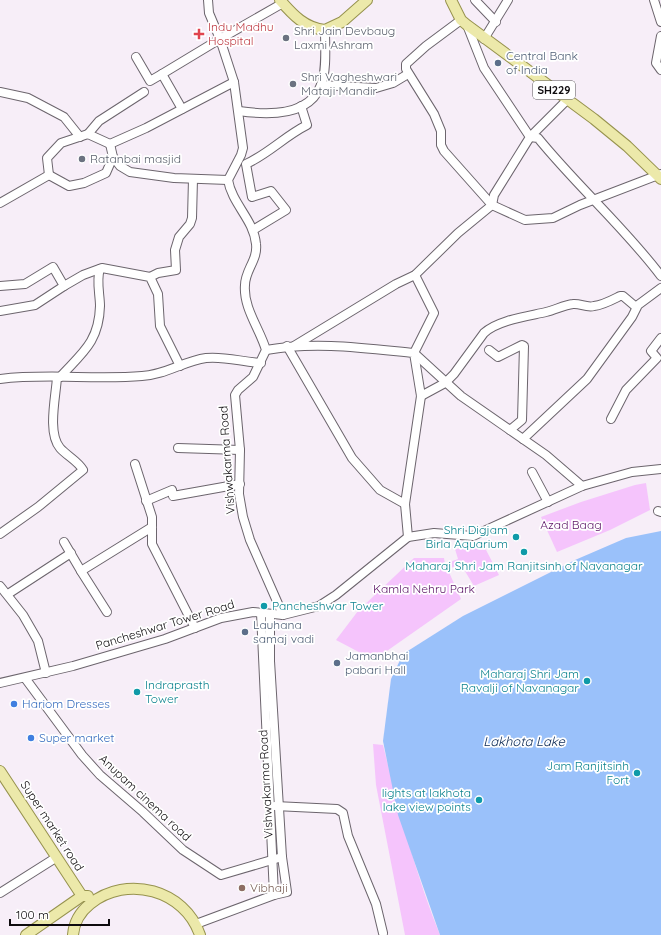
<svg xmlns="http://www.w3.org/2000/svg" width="661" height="935" viewBox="0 0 661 935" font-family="Quicksand,sans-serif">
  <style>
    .green { fill: #f5c4fc }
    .water { fill: #9ac1fa }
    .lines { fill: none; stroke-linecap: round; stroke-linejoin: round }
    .minor-casing { stroke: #6c656d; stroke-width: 10 }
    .major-casing { stroke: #96924e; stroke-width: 12 }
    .minor { stroke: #fff; stroke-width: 8 }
    .major { stroke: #ece9aa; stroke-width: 10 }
    .health-dot { fill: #e0444e; stroke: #fff; stroke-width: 1.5 }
    .worship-dot { fill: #6b7280; stroke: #fff; stroke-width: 1.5 }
    .service-dot { fill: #5c6f8a; stroke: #fff; stroke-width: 1.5 }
    .culture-dot { fill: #0f9aa8; stroke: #fff; stroke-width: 1.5 }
    .shop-dot { fill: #3f7fe0; stroke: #fff; stroke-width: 1.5 }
    .education-dot { fill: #8d6e63; stroke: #fff; stroke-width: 1.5 }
    .labels { text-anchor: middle; stroke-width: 3.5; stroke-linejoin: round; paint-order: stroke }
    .shield { fill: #fff; stroke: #565456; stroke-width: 1 }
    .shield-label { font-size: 11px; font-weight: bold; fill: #0e0b0e }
    .health-label { font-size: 12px; fill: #be3a42; stroke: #fff; text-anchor: start }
    .worship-label { font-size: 12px; fill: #5b616d; stroke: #fff; text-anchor: start }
    .service-label { font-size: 12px; fill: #4e5e75; stroke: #fff; text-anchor: start }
    .street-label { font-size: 12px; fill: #0e0b0e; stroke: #fff }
    .park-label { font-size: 12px; fill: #5b1366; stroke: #fff }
    .culture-label { font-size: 12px; fill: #0d838f; stroke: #fff; text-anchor: end }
    .shop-label { font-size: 12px; fill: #366cbe; stroke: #fff; text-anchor: start }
    .education-label { font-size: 12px; fill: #785e54; stroke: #fff; text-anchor: start }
    .water-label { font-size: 13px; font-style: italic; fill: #092753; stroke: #fff }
  </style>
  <rect width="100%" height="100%" fill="#f7eef8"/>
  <g class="green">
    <polygon points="646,483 650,510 610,530 557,552 541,517 581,502 635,485"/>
    <polygon points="484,546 499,575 474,586 460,563 448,570 461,599 374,660 336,640 358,611 414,558 444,558 445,564 458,559 455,549"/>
    <path d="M 373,744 L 383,745 C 399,809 415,873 440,935 L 405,935 L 376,785 Z"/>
  </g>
  <polygon class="water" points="661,531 661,935 440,935 398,815 383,741 391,679 403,654 463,616 575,560 626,538"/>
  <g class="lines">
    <g class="minor-casing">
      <g id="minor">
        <polyline points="475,0 496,22"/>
        <polyline points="654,0 661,22"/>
        <path d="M 283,3 L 220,39 L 234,82 L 243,148 L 241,155 L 228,180 C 232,204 254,220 256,244 C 258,260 245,270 245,285 C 243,308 260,329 266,350 L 253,377 L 238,390 L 235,395 L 240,450 L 239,494 L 243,517 L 250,540 L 283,615"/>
        <polyline points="461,20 426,46 406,64 406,69 434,114 441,131 441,145 444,151 492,205 525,220 553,218 580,205 661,174"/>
        <polyline points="661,36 656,63 661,70"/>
        <polyline points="484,39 508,0"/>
        <polyline points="136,57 150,81 162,74 182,109"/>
        <polyline points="162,74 220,39 209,13 208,0"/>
        <polyline points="321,85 376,88 393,83 408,74"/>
        <polyline points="0,92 28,98 64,117 80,137"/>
        <path d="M 239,111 C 266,115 309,117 321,85 C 327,71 325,46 325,30"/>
        <polyline points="88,134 99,121 144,92"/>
        <path d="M 530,137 L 538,138 C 577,186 624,227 661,276"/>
        <polyline points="530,137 567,100"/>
        <polyline points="113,157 120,166 130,172 174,178 228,180"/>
        <polyline points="49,175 47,158 61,143 88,134 110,144 146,128 234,82"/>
        <polyline points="49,175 69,186 84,183 106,173 113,157 110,144"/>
        <polyline points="0,203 49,175"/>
        <path d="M 253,230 L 286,210 L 271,191 L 252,197 L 246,164 C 268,154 285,136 307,125 L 301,106"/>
        <polyline points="415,275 434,313 414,353 461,396 546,455 582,486"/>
        <polyline points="150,277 158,273 176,270 175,250 179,237 190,224 192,218 193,179"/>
        <polyline points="0,286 25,284 53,267 64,286 35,305 0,311"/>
        <polyline points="64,286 83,275 102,268 150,277 158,294 160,326 180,366"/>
        <polyline points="287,346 352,458 380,490 405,504"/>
        <polyline points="294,346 396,284 415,275 458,233 492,205 494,195 530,137 484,68 467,25"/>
        <path d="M 266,350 C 315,341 364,348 414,353 L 421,396 L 405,504 L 408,537"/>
        <polyline points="489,350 498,357 522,345 524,346 522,420 510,430"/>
        <path d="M 60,377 C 82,353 99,342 100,306 C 100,295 96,280 100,269"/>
        <path d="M 0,379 C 47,373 95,380 142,376 C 165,375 184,361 206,358 C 225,356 242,362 261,363"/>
        <path d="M 421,396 L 445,383 L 454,374 L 484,333 C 498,320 529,316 546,312 C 555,310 564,305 573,304 C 580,303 586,308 594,306 C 603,305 612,300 620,296 L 623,296 L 636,307"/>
        <polyline points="611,419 626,390 657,358 651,351 661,338"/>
        <polyline points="523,439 587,379 632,317 638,305 661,288"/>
        <polyline points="178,448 240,450"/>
        <polyline points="135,464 152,517 152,544 195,628"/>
        <polyline points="532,472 548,502"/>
        <polyline points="146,501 172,490 173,496 240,484"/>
        <polyline points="658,511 661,512"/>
        <path d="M 0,534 L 38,507 L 83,470 C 78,461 67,456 60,448 C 47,433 56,396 57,377"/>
        <polyline points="64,542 81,571 152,527"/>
        <polyline points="81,571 107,612"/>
        <polyline points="0,586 23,615 38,641 46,673"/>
        <polyline points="8,594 71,553"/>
        <polyline points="261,613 274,895"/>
        <polyline points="25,678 82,755 100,775 143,812 183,850 221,875 282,857"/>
        <polyline points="0,683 73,666 165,639 221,618 253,612 283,615 319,606 336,595 408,537 434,533 473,536 582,486 632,472 661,469"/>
        <polyline points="275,806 337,809 343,813 348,836 376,904 383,933"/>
        <polyline points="0,893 57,857"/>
        <polyline points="196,924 274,895 287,892 282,857 270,661 270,614"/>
      </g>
    </g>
    <g class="major-casing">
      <g id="major">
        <path d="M 280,0 C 293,15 305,28 325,30 L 342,22 L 367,0"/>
        <polyline points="451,0 461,20 467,25 594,119 627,146 661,179"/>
        <polyline points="0,771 82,896"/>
        <polyline points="26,935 82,896 88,896"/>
        <path d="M 73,935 C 74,922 80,912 90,904 C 127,874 185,890 200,935"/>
      </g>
    </g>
    <use href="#minor" class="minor"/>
    <use href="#major" class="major"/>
  </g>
  <path class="health-dot" d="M197 28h4v4h4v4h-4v4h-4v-4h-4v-4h4z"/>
  <g class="worship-dot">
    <circle cx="286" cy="38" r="4"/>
    <circle cx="293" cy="84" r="4"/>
    <circle cx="82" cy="159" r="4"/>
  </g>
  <g class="service-dot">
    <circle cx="498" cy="63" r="4"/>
    <circle cx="245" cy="632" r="4"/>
    <circle cx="337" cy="663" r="4"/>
  </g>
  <g class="culture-dot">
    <circle cx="516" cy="537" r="4"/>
    <circle cx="524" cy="552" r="4"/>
    <circle cx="264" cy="606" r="4"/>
    <circle cx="587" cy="681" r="4"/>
    <circle cx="137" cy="692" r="4"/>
    <circle cx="637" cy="773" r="4"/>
    <circle cx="479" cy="800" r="4"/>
  </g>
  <g class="shop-dot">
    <circle cx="14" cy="704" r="4"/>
    <circle cx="31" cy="738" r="4"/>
  </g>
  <circle class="education-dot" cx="242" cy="888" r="4"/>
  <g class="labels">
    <rect class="shield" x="533" y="81" width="42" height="18" rx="3"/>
    <g class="shield-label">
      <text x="554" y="94">SH229</text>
    </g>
    <g class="health-label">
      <text x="208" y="31">Indu Madhu<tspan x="208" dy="14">Hospital</tspan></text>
    </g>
    <g class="worship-label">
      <text x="294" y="35">Shri Jain Devbaug<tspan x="294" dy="14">Laxmi Ashram</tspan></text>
      <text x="301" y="81">Shri Vagheshwari<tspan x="301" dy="14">Mataji Mandir</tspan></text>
      <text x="90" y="163">Ratanbai masjid</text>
    </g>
    <g class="service-label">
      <text x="506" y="60">Central Bank<tspan x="506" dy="14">of India</tspan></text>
      <text x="253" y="629">Lauhana<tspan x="253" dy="14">samaj vadi</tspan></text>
      <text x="345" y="660">Jamanbhai<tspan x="345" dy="14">pabari Hall</tspan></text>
    </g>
    <g class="street-label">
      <text transform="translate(227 460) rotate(-94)" y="4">Vishwakarma Road</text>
      <text transform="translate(165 625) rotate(-17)" y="4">Pancheshwar Tower Road</text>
      <text transform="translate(266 784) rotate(-93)" y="4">Vishwakarma Road</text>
      <text transform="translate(145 798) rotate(43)" y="4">Anupam cinema road</text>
      <text transform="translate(52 826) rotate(57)" y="4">Super market road</text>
    </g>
    <g class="park-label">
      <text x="571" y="529">Azad Baag</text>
      <text x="424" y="593">Kamla Nehru Park</text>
    </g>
    <g class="culture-label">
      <text x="508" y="534">Shri Digjam<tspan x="508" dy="14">Birla Aquarium</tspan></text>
      <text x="524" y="570" text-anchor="middle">Maharaj Shri Jam Ranjitsinh of Navanagar</text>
      <text x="272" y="610" text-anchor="start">Pancheshwar Tower</text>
      <text x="579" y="678">Maharaj Shri Jam<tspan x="579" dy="14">Ravalji of Navanagar</tspan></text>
      <text x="145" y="689" text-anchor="start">Indraprasth<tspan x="145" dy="14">Tower</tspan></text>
      <text x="629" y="770">Jam Ranjitsinh<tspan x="629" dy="14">Fort</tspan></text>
      <text x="471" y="797">lights at lakhota<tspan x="471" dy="14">lake view points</tspan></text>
    </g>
    <g class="shop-label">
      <text x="22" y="708">Hariom Dresses</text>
      <text x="39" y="742">Super market</text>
    </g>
    <g class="education-label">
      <text x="250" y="892">Vibhaji</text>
    </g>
    <g class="water-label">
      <text x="524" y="746">Lakhota Lake</text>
    </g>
  </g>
  <path d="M10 919v6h99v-6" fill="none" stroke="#0e0b0e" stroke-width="2"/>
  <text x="16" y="919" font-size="12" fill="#0e0b0e" stroke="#ffffff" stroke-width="3" paint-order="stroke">100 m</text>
</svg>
